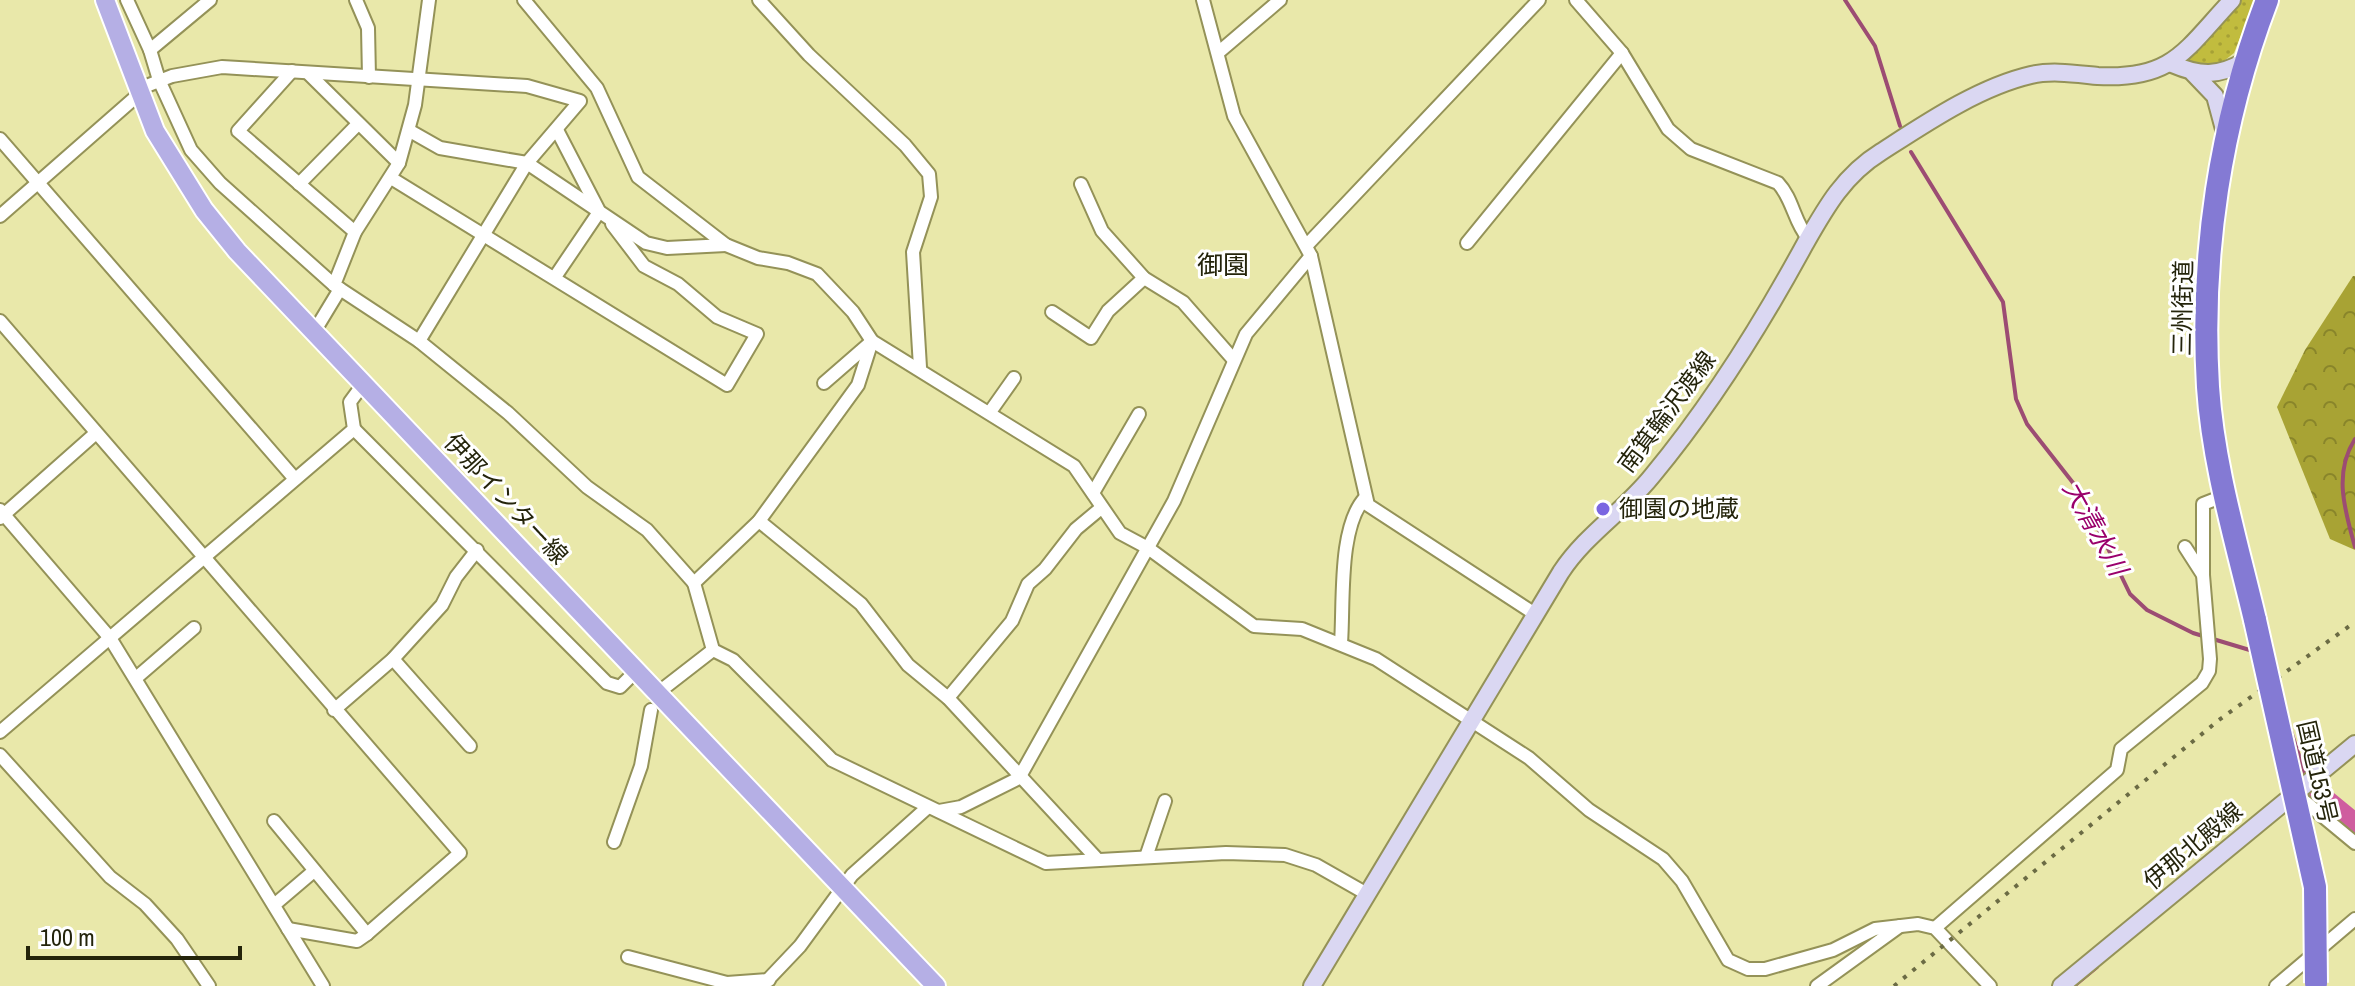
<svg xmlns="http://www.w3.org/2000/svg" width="2355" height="986" viewBox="0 0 2355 986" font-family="'Archivo Narrow','Noto Sans JP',sans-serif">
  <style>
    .forest { fill: url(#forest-crowns) }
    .garden { fill: url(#garden-dots) }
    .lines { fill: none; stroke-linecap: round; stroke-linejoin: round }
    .stream { stroke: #9c4c73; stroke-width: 4 }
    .river { stroke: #cf5d9f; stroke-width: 26 }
    .street-casing { stroke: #949258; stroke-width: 16 }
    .secondary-casing { stroke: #949258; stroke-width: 20 }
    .primary-casing { stroke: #fff; stroke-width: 22 }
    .highway-casing { stroke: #fff; stroke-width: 26 }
    .street { stroke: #fff; stroke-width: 12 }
    .secondary { stroke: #dad7f2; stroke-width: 16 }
    .primary { stroke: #b5afe5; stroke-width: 18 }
    .highway { stroke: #847ad4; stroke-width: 22 }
    .rail { stroke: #6b6b44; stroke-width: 4; stroke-dasharray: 4 8; stroke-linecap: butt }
    .highway-bridge-casing { stroke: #fff; stroke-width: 26; stroke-linecap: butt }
    .highway-bridge { stroke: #847ad4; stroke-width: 22 }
    .poi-dot { fill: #7a66e1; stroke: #fff; stroke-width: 3 }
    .labels { text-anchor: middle; stroke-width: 6; stroke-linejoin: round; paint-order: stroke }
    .street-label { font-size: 24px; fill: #24240b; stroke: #fff }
    .poi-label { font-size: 24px; fill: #24240b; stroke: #fff; text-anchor: start }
    .neighbourhood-label { font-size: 26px; fill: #24240b; stroke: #fff }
    .water-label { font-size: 26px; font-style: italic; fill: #9a006b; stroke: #fff }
  </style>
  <defs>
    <pattern id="forest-crowns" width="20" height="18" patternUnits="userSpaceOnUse" patternTransform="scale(2)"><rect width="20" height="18" fill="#a8a334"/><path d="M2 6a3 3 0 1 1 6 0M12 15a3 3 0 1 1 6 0" fill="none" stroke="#89852a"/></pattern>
    <pattern id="garden-dots" width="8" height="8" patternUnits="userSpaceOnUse" patternTransform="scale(2)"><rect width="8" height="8" fill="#c1bc3e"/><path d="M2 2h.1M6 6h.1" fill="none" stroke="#a6a135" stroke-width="1.8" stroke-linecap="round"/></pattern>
  </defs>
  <rect width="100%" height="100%" fill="#e9e8aa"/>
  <polygon class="forest" points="2353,276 2355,276 2355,550 2330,539 2277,407 2305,350"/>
  <polygon class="garden" points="2240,0 2255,0 2234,53 2215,68 2189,63 2188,56"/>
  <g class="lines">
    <g class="stream">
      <polyline points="1845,0 1875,46 1900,126"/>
      <polyline points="1911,152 2003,302 2016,399 2027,424 2081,493 2130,594 2147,610 2193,633 2253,651"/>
      <path d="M 2355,439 C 2333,473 2345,511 2355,547"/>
      <polyline points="2289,725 2306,777"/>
      <polyline points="2074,986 2097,967"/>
    </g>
    <polyline class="river" points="2311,791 2355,827"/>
    <g class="street-casing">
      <g id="street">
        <polyline points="127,0 150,50"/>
        <polyline points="210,0 150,50 159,80 191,150 220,183 334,285 419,341 527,163 440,148 410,131"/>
        <polyline points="356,0 368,28 369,77"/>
        <polyline points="524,0 597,88 638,177 726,245 758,258 788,263 817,274 853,312 872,341 1074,466 1120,533 1148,548 1254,626 1302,629 1376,659 1529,758 1589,810 1663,859 1682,881 1728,960 1748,969 1765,969 1833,950 1875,929 1918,924 1935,928 1990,986"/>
        <polyline points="759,0 809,55 905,145 929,174 931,197 913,252 920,367"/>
        <polyline points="1203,0 1234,116 1311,256 1368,505 1535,614"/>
        <path d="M 1576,0 L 1622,53 L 1668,129 L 1691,149 L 1778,183 C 1793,199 1794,222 1808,238"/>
        <polyline points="1219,52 1280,0"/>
        <polyline points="292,71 238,131 355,232"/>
        <polyline points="309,74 399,163"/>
        <polyline points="136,90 172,76 222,67 527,86 580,101 527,163 646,243 667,248 726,245"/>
        <polyline points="557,130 598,209"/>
        <polyline points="0,139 295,479"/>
        <polyline points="391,178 727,385 757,334 717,317 678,284 644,266 612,224"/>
        <polyline points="299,184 358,124"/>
        <polyline points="1081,184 1102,231 1144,278 1183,302 1233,359"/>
        <polyline points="0,216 138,95"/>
        <polyline points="1467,243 1622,53"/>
        <polyline points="1307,245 1539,0"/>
        <polyline points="555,277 599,212"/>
        <polyline points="334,285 355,232 399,163 415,105 429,0"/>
        <polyline points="1052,312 1091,338 1108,311 1144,278"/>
        <polyline points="0,321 460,853 367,934"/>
        <polyline points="314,332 340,289"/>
        <polyline points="419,341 508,413 587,487 647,530 694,583"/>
        <polyline points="872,341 858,385 759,521 694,583 713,650 733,660 832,760 1046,863 1226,853 1285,855 1316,865 1367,894"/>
        <polyline points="824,383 870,343"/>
        <polyline points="990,412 1014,378"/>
        <polyline points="354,429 607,683 620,687 635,672"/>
        <polyline points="1093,493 1139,414"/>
        <polyline points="0,510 110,638 323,986"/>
        <polyline points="0,518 96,433"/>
        <polyline points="759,521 861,604 908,665 948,698 1098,860"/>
        <polyline points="2203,575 2203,504 2226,495"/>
        <path d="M 1341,643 C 1344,603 1338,527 1365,498"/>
        <polyline points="393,659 470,746"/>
        <polyline points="136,678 194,628"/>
        <polyline points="655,695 713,650"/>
        <polyline points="948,698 1012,621 1028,584 1045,569 1076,529 1100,509"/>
        <polyline points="334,710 393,659 442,605 456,577 477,550"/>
        <polyline points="0,732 354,429 350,402 364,383"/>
        <polyline points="0,755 110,877 145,904 177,939 209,986"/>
        <polyline points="2297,795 2355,843"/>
        <polyline points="939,811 961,807 1019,778 1174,501 1246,334 1311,256"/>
        <polyline points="274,821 367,934 357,941 288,929"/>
        <polyline points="614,842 641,766 651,710"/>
        <polyline points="1146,857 1165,801"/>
        <polyline points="274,905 314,871"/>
        <polyline points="1935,928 2117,770 2121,749 2202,683 2209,671 2210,659 2203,575 2185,547"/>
        <polyline points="628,957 727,983 769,980"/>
        <polyline points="762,986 800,946 852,875 928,807"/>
        <polyline points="1817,986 1900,926"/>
        <polyline points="2276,986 2355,919"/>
      </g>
    </g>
    <g class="secondary-casing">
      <g id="secondary">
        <path d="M 2172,64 C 2200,76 2218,77 2245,61"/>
        <polyline points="2193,73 2215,96 2225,133"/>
        <path d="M 1312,986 L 1561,572 C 1586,534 1624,511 1652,476 C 1711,405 1761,325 1805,244 C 1826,207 1844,175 1881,152 C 1926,123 1979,87 2031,75 C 2052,70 2077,74 2098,76 C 2173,80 2185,50 2232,0"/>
        <polyline points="2061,986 2355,744"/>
      </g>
    </g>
    <g class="primary-casing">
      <polyline id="primary" points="105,0 155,131 204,210 237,251 936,986"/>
    </g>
    <g class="highway-casing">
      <path id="highway" d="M 2255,620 C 2237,544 2213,465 2208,387 C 2200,256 2220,123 2267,0"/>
    </g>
    <use href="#street" class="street"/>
    <use href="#secondary" class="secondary"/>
    <use href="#primary" class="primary"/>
    <use href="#highway" class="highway"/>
    <polyline class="rail" points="1894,986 2219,720 2355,622"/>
    <g class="highway-bridge-casing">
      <polyline id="highway-bridge" points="2255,620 2315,887 2316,983"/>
    </g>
    <use href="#highway-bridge" class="highway-bridge"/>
  </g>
  <circle class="poi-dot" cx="1603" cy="509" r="8"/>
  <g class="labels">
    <g class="street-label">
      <text transform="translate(2183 308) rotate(-89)" y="8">三州街道</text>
      <text transform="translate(1667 412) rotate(-53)" y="8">南箕輪沢渡線</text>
      <text transform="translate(506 499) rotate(47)" y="8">伊那インター線</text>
      <text transform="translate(2317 772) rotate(77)" y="8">国道153号</text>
      <text transform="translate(2193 846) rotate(-40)" y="8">伊那北殿線</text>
    </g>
    <g class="poi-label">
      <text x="1619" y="517">御園の地蔵</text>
    </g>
    <g class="neighbourhood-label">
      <text x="1223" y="274">御園</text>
    </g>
    <g class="water-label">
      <text transform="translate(2095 528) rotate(61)" y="9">大清水川</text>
    </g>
  </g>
  <path d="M28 946v12h212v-12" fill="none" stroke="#24240b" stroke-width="4"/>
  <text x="40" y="946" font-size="24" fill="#24240b" stroke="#ffffff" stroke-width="6" paint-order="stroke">100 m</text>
</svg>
